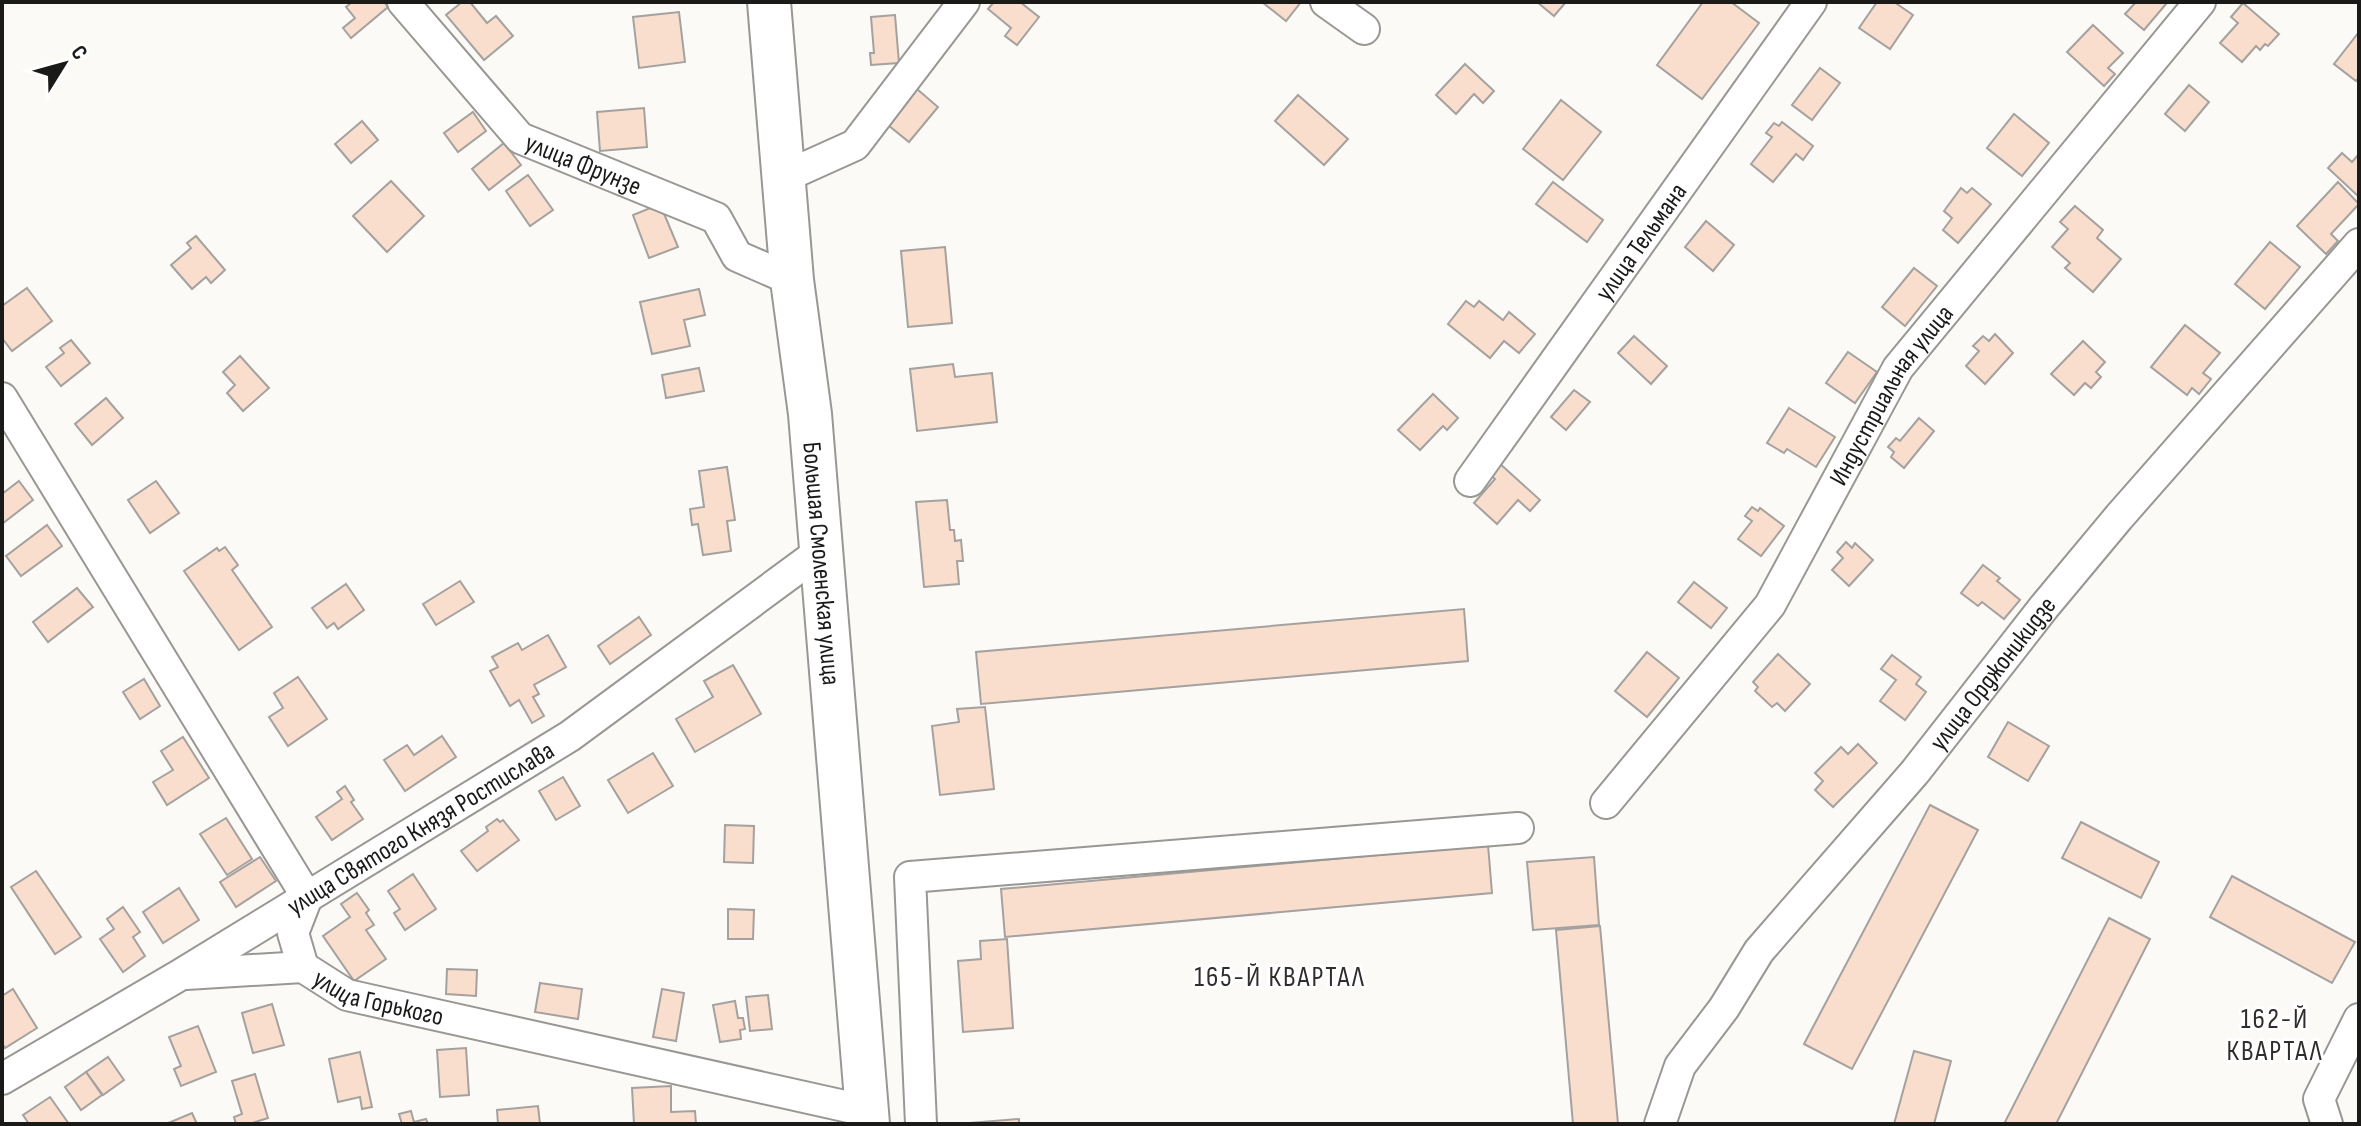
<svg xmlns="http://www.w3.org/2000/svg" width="2361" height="1126" viewBox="0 0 2361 1126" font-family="'Sofia Sans Condensed',sans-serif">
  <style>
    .building { fill: #fadecd; stroke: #a4a19f; stroke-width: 2 }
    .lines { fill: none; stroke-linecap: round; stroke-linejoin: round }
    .minor-casing { stroke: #989794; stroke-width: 34 }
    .secondary-casing { stroke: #989794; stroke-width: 46 }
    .minor { stroke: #fff; stroke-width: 30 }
    .secondary { stroke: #fff; stroke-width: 42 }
    .labels { text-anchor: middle; stroke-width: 6; stroke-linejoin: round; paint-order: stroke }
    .street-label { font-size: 26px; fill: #1a1a19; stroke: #fff }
    .neighbourhood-label { font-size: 28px; letter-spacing: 2px; fill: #302e2c; stroke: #fff }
  </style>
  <rect width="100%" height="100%" fill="#fcfaf7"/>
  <g class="building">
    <polygon points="352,2 384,2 388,7 351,38 343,28 355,18 346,7"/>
    <polygon points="462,2 470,2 487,23 496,16 513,36 484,60 446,15"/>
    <polygon points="994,2 1020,2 1039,17 1017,45 1005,36 1011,28 988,9"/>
    <polygon points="1262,2 1301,2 1286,21"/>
    <polygon points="1537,2 1566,2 1554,16"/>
    <polygon points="1703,2 1731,2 1759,23 1702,99 1657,65"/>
    <polygon points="1877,2 1894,2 1913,15 1890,49 1859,28"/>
    <polygon points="2136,2 2164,2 2166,4 2144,30 2125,14"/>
    <polygon points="2243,3 2279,34 2268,46 2265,44 2260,50 2256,46 2242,62 2220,43 2238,23 2231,17"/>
    <polygon points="679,12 685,62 639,68 633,17"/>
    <polygon points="895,15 899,63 871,65 870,53 874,53 871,17"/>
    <polygon points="2093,25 2123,53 2108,68 2115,74 2104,86 2067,52"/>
    <polygon points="2359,32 2359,77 2356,81 2334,64"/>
    <polygon points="1465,64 1494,91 1483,103 1474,94 1456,114 1436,95"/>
    <polygon points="1820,68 1840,83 1812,120 1792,105"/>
    <polygon points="2189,85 2209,102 2185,131 2165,114"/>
    <polygon points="917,89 938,107 909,142 888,125"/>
    <polygon points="1298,95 1348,139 1324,165 1275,121"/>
    <polygon points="1561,100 1601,132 1563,180 1523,149"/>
    <polygon points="644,108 647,147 600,151 597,112"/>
    <polygon points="473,112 486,131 458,152 444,133"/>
    <polygon points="2014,114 2049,143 2022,176 1987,148"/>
    <polygon points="362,121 378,140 351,163 335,144"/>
    <polygon points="1782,122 1813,146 1803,160 1796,154 1773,182 1751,164 1772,137 1766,133 1774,123 1779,126"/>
    <polygon points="504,143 521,165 489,190 472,169"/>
    <polygon points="2342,153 2352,162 2359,154 2359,197 2328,168"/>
    <polygon points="528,175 553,210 530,226 506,191"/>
    <polygon points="391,181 424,216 387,252 353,216"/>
    <polygon points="1553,182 1603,220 1587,242 1536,204"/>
    <polygon points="2338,182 2359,204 2331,234 2338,241 2326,254 2297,226"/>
    <polygon points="1961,188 1967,193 1972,188 1991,204 1958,243 1943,230 1952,218 1944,211"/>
    <polygon points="660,204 678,247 649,258 633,215"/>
    <polygon points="2075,206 2103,230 2097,238 2121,259 2093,292 2065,268 2070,263 2052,247 2068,229 2060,222"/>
    <polygon points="1706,221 1734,245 1713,271 1685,247"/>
    <polygon points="196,236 225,270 211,283 206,277 192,289 171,265 191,248 187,243"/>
    <polygon points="2270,242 2300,267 2265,309 2235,284"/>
    <polygon points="945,247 952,323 908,327 901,251"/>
    <polygon points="1914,268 1937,286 1905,326 1882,307"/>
    <polygon points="27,288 52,321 12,351 2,338 2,306"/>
    <polygon points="699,289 705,315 684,320 690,346 652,354 640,302"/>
    <polygon points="1466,301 1474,307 1479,301 1503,320 1509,312 1535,334 1519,353 1504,341 1490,358 1448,324"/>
    <polygon points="2185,325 2220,353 2203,373 2211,379 2199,394 2192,388 2187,395 2151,367"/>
    <polygon points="1995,334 2013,353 1985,384 1966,366 1979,351 1973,346 1983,336 1989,341"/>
    <polygon points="1634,336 1667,366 1651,384 1618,353"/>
    <polygon points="71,340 90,363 61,386 46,367 64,353 60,348"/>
    <polygon points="2083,341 2105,362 2096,372 2101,377 2091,388 2085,383 2074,395 2051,374"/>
    <polygon points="1848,352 1877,372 1855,403 1826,383"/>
    <polygon points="240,356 269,388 243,411 227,393 235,385 223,372"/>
    <polygon points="953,364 955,377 992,373 997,422 917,431 910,369"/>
    <polygon points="699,368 704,391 666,398 662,375"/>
    <polygon points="1574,390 1590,402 1566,430 1551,417"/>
    <polygon points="1433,394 1458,418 1447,430 1443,426 1420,450 1398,430"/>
    <polygon points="106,398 123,418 92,445 75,424"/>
    <polygon points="1789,408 1835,437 1816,467 1787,449 1784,453 1767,443"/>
    <polygon points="1919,418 1934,431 1904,468 1891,457 1894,452 1888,447 1896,438 1900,441"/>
    <polygon points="1498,462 1540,500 1530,511 1518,500 1497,524 1474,503 1495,479 1488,473"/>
    <polygon points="727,467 735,520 727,521 731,551 703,555 698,524 692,525 690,509 704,507 699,471"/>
    <polygon points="19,481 33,500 2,524 2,494"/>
    <polygon points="156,481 179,513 150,533 128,500"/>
    <polygon points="947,500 950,530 954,530 955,541 961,540 963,561 957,561 959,584 924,587 916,502"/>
    <polygon points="1752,507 1758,511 1760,508 1784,526 1761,556 1738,539 1752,521 1745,516"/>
    <polygon points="47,525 62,546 21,576 6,556"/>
    <polygon points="1846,542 1852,548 1855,543 1873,560 1849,586 1832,570 1843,558 1837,552"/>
    <polygon points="225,547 238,565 232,570 272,627 239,650 184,571 217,548 219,551"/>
    <polygon points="1983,565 2000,578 1997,581 2020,600 2004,619 1982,602 1978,606 1961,593"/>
    <polygon points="460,581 474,602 436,625 423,604"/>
    <polygon points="1694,582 1727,608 1711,628 1678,602"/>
    <polygon points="346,584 364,610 338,629 334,623 327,628 312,608"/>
    <polygon points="77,588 93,607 48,642 33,622"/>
    <polygon points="1464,609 1468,661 981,704 976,652"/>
    <polygon points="639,617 651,635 610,664 598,646"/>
    <polygon points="548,635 566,667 534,685 539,694 533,697 544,716 532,723 519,700 510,706 490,671 498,667 492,657 518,643 522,650"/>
    <polygon points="1647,652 1679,678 1647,717 1615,691"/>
    <polygon points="1778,654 1810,684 1785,711 1777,703 1772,707 1755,691 1758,687 1753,682"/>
    <polygon points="1892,655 1921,677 1916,684 1926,692 1905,720 1880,701 1896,680 1881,669"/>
    <polygon points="733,665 761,714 695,752 676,719 713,697 704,681"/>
    <polygon points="298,677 327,719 288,746 269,717 283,708 274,693"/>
    <polygon points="144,679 160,706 140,719 123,692"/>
    <polygon points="985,707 994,789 940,795 932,726 959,722 957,709"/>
    <polygon points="2008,722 2049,746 2028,781 1988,757"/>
    <polygon points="442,736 456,757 405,791 384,760 407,745 414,755"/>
    <polygon points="183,737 209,778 167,805 153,782 173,770 161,751"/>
    <polygon points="1858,744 1877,763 1833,807 1815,790 1823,781 1815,773 1841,747 1848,754"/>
    <polygon points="653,753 673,786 628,813 608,780"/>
    <polygon points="563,777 580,806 556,820 539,791"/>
    <polygon points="345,786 354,800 351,802 363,819 332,840 316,817 342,799 337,792"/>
    <polygon points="1930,805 1978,830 1852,1069 1804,1044"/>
    <polygon points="226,818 252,859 227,875 200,834"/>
    <polygon points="497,819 500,822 503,820 519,840 477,871 461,851 488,831 486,827"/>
    <polygon points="2081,822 2159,862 2141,898 2062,858"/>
    <polygon points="725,825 754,826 753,863 724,862"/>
    <polygon points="1488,845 1492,893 1005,937 1001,889"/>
    <polygon points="260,857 276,881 236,907 220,882"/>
    <polygon points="1594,857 1599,925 1533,930 1527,862"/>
    <polygon points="36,871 81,937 55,954 11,887"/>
    <polygon points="413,874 436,909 405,930 394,913 400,909 388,891"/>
    <polygon points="2232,876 2355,942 2332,983 2210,917"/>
    <polygon points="179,888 199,920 163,943 143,912"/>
    <polygon points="357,893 369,910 366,913 374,925 366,930 386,959 354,981 323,936 350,917 341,904"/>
    <polygon points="123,907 140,932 133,937 145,956 123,972 100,939 114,929 107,919"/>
    <polygon points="728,909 754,910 753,939 728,939"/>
    <polygon points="2109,918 2150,939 2056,1124 2004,1124"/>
    <polygon points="1600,926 1618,1124 1573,1124 1556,930"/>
    <polygon points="1007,939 1013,1028 963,1032 958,961 981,959 980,941"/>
    <polygon points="447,969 477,970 476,996 446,994"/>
    <polygon points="540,983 582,989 578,1019 535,1012"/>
    <polygon points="13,989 37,1028 5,1048 2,1043 2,996"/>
    <polygon points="662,989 684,993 676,1041 653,1037"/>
    <polygon points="768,995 772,1029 750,1031 746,997"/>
    <polygon points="735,1001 738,1018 743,1018 745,1029 740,1030 741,1039 720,1042 713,1005"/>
    <polygon points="272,1004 284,1045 253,1053 242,1013"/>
    <polygon points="198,1026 216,1072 181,1086 174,1069 181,1066 169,1037"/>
    <polygon points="466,1048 469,1095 440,1097 437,1050"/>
    <polygon points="1914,1051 1951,1061 1934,1124 1894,1124"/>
    <polygon points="360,1052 372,1107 362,1109 360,1097 338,1102 329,1059"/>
    <polygon points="108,1057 124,1080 103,1095 86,1072"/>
    <polygon points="86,1072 102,1095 81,1110 65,1087"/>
    <polygon points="255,1074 268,1118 249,1124 236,1124 234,1117 242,1114 232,1081"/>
    <polygon points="671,1086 671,1112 695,1111 696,1124 634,1124 632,1088"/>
    <polygon points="50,1097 69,1124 29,1124 23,1115"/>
    <polygon points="538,1106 540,1124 498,1124 497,1110"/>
    <polygon points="411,1111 414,1122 426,1119 428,1124 402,1124 399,1114"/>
    <polygon points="192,1113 197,1124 166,1124"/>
    <polygon points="1019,1119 1019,1124 969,1124 968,1123"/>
  </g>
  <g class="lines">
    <g class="minor-casing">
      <g id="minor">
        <path id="s1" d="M 403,2 L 520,138 L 716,218 L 737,256 L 792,280"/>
        <polyline points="1326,2 1364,29"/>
        <polyline points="784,177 855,145 964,2"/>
        <path id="s2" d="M 2,398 L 307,897 L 293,933 L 303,967 L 347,995 L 867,1111"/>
        <path id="s3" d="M 1470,481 L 1811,2"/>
        <path id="s4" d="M 1606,803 L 1770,605 L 1898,368 L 2200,2"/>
        <polyline points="186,974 303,967"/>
        <path id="s5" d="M 2,1079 L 180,975 L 570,736 L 821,551"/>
        <polyline points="921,1124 910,877 1518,828"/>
        <path id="s6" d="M 1660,1124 L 1680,1066 L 1724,1008 L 1759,951 L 1915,772 L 2044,607 L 2119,517 L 2359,244"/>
        <polyline points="2327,1124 2319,1099 2359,1019"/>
      </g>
    </g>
    <g class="secondary-casing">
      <g id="secondary">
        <path id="s7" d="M 769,2 L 792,280 L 810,414 L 868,1124"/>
      </g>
    </g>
    <use href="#minor" class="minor"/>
    <use href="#secondary" class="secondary"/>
  </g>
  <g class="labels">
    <g class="street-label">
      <text dy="9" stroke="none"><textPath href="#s1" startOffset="248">улица Фрунзе</textPath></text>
      <text dy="9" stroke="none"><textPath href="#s3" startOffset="294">улица Тельмана</textPath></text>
      <text dy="9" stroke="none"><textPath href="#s4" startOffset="500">Индустриальная улица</textPath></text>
      <text dy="9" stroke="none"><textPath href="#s7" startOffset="564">Большая Смоленская улица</textPath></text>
      <text dy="9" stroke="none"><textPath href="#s6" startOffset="564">улица Орджоникидзе</textPath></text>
      <text dy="9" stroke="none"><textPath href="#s5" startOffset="488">улица Святого Князя Ростислава</textPath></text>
      <text dy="9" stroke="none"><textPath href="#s2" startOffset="742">улица Горького</textPath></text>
    </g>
    <g class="neighbourhood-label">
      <text x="1280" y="986">165-Й КВАРТАЛ</text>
      <text x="2275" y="1028">162-Й<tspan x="2275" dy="32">КВАРТАЛ</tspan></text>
    </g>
  </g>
  <rect width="2361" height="1126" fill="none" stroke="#1a1a19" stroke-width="8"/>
  <g transform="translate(64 64) rotate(53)" stroke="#ffffff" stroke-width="6" paint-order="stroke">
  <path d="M0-6L14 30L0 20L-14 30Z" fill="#1a1a19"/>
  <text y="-12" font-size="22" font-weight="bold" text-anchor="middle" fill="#1a1a19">С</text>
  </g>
</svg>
